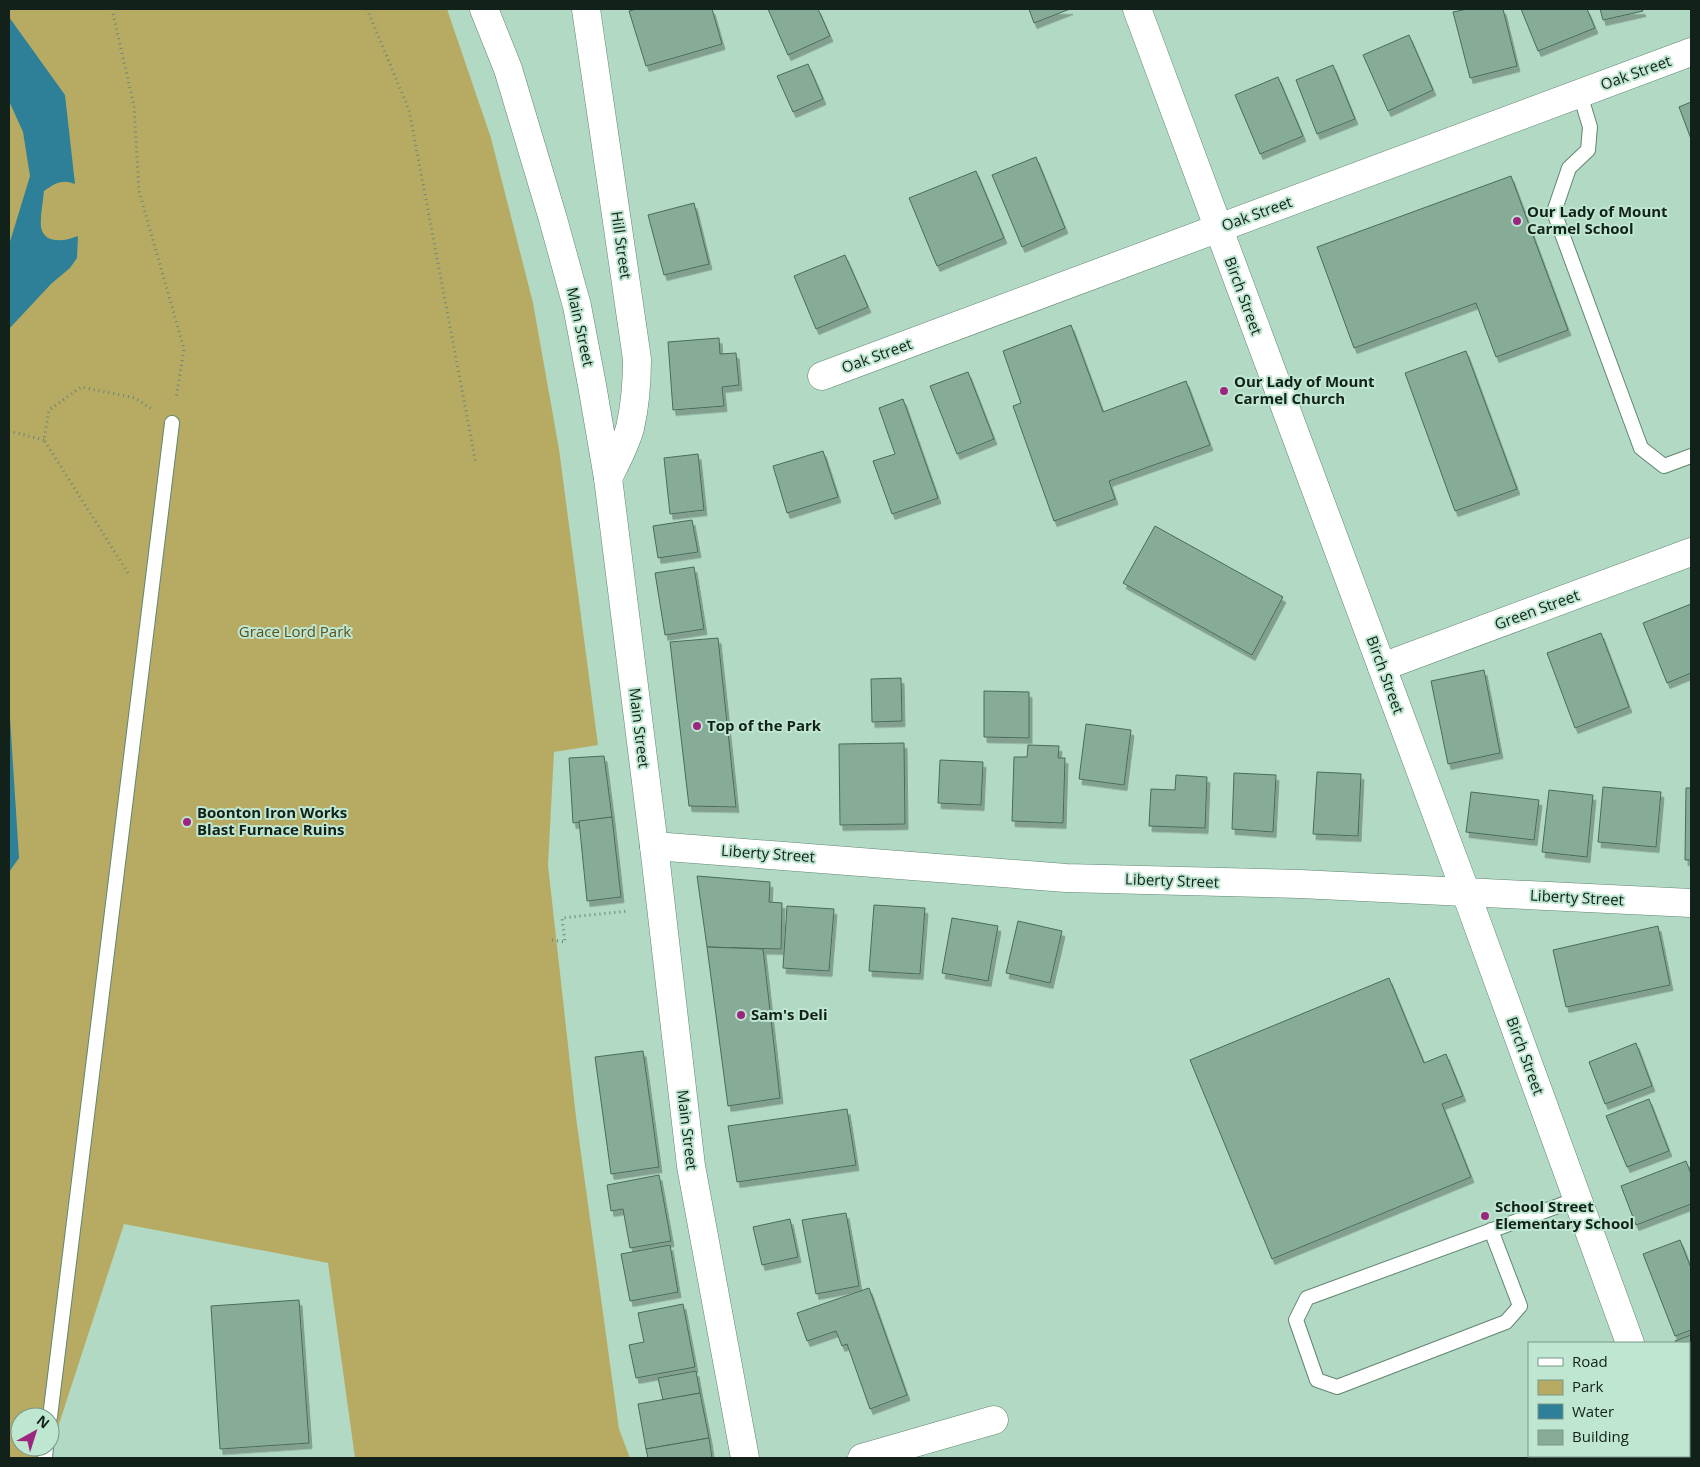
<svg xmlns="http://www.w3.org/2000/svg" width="1700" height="1467" viewBox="0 0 1700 1467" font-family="'Open Sans',sans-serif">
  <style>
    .green { fill: #b7ab64; fill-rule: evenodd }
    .water { fill: #2d8097 }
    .building { fill: #86ac97; stroke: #496c59; filter: url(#shadow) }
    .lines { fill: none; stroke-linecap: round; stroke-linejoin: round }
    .lane-casing { stroke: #618672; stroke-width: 16 }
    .street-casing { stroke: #618672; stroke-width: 29 }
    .secondary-casing { stroke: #618672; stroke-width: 29 }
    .path { stroke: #6b8777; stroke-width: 3; stroke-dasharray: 1 4; stroke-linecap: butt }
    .lane { stroke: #fff; stroke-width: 14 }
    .street { stroke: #fff; stroke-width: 28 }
    .secondary { stroke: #fff; stroke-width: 28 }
    .poi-dot { fill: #9c257f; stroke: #bfe6d0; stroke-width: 2 }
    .labels { text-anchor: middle; stroke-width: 4; stroke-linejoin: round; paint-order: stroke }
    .street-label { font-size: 15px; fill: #122119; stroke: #bfe6d0 }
    .poi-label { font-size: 15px; font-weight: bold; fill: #122119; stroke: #bfe6d0; text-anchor: start }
    .park-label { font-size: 15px; fill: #595120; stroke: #bfe6d0 }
  </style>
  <defs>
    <filter id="shadow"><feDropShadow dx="3" dy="5.5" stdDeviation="0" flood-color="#0004"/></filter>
  </defs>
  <rect width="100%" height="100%" fill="#b2d9c3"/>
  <path class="green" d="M 9,9 L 447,9 L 491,138 L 533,303 L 559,449 L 598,745 L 554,752 L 548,865 L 576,1117 L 619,1429 L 630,1458 L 355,1458 L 328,1263 L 124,1224 L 48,1458 L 9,1458 ZM 20,1417 L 50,1417 L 50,1447 L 20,1447 Z"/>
  <g class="water">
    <path d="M 9,17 L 65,95 L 75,184 C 61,179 56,183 44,191 C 43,202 40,216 41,227 C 44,245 66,241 78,236 L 77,258 L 70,268 L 51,284 L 9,329 L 9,245 L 30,176 L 23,132 L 9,101 Z"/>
    <polygon points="9,702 19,858 9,872"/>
  </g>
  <g class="building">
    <polygon points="636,9 712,9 722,44 646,66 629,11"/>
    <polygon points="768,9 818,9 830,36 788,55"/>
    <polygon points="1029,9 1070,9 1034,23"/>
    <polygon points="1468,9 1503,9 1517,66 1470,78 1453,12"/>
    <polygon points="1521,9 1587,9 1595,28 1538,51"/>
    <polygon points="1600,9 1642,9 1643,11 1603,20"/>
    <polygon points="1409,35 1433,90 1388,111 1363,55"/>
    <polygon points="808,64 823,99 793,112 777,76"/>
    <polygon points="1333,65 1355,119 1317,134 1296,80"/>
    <polygon points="1278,77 1303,136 1260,154 1235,95"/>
    <polygon points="1691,102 1691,139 1679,107"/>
    <polygon points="1036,157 1065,228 1022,247 992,175"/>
    <polygon points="976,171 1004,238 937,266 909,198"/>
    <polygon points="1511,176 1568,330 1496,357 1476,303 1354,348 1317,247"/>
    <polygon points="694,203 709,264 664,275 648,215"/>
    <polygon points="845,255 868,307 816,329 794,276"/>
    <polygon points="1071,325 1103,412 1186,381 1210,445 1109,481 1115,499 1054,521 1013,406 1021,403 1003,351"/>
    <polygon points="719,338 720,354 736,353 739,385 722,387 724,406 673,410 668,342"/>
    <polygon points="1466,351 1517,489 1455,511 1405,373"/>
    <polygon points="968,372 994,439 957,454 930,386"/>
    <polygon points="903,399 938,498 892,514 873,461 895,454 879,408"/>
    <polygon points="823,451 838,497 787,513 773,466"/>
    <polygon points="698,454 704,510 670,514 664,458"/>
    <polygon points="692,520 698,552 658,558 653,526"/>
    <polygon points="1155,526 1283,597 1252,655 1123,583"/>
    <polygon points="694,567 704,629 665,635 655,573"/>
    <polygon points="1691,604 1691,673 1667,683 1643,623"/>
    <polygon points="1601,633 1629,707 1575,728 1547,653"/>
    <polygon points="718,638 736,807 689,806 670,642"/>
    <polygon points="1484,670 1500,753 1448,764 1431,681"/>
    <polygon points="901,678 902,721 872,722 871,679"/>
    <polygon points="984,691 1029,692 1029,738 984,737"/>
    <polygon points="1086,724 1131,730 1124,785 1079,779"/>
    <polygon points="904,743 905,824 840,825 839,744"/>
    <polygon points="1028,745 1059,746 1058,758 1065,758 1063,823 1012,821 1014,757 1027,757"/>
    <polygon points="604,756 612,817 573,823 569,758"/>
    <polygon points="940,760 983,762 981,805 938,803"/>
    <polygon points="1317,772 1361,774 1358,836 1313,834"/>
    <polygon points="1234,773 1276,775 1273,832 1232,829"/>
    <polygon points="1176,775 1207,777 1205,828 1149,826 1151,789 1175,790"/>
    <polygon points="1603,787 1661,792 1656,847 1598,842"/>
    <polygon points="1686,788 1691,788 1691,860 1685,860"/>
    <polygon points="1549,790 1593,795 1587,857 1542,852"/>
    <polygon points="1471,792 1539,800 1534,840 1466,832"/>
    <polygon points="612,817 621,897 587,901 579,821"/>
    <polygon points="697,876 770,882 769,902 782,903 781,949 707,947"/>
    <polygon points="874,905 925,908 920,974 869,971"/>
    <polygon points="787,906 834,909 829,971 783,968"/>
    <polygon points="952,918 998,926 988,981 942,973"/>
    <polygon points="1018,921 1062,931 1050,983 1006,973"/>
    <polygon points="1658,926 1670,985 1566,1007 1553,950"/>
    <polygon points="707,947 763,949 780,1098 728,1106"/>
    <polygon points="1389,978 1424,1063 1446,1054 1463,1096 1442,1104 1471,1177 1272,1259 1190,1060"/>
    <polygon points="1636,1043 1652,1086 1605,1104 1589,1062"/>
    <polygon points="643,1051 659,1167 611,1174 595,1057"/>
    <polygon points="1649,1099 1669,1151 1627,1167 1606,1116"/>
    <polygon points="847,1109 856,1165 737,1182 728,1126"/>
    <polygon points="1686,1161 1691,1174 1691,1204 1636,1225 1621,1186"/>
    <polygon points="659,1175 671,1241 630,1248 623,1209 611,1211 607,1185"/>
    <polygon points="846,1213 859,1286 816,1294 802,1220"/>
    <polygon points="790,1219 798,1257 762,1265 753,1227"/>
    <polygon points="1680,1240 1691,1268 1691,1330 1675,1336 1643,1254"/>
    <polygon points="670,1245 678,1292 630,1301 621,1254"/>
    <polygon points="869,1288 907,1395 870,1409 847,1344 842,1346 836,1331 807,1341 797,1313"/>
    <polygon points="299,1300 309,1443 220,1449 211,1306"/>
    <polygon points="683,1304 695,1367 636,1378 629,1345 644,1342 638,1313"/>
    <polygon points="1691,1335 1691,1374 1689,1375 1689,1343 1676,1343 1675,1341"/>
    <polygon points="696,1371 700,1393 663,1400 658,1378"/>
    <polygon points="700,1393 709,1438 646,1449 638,1404"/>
    <polygon points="709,1438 712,1458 648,1458 646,1449"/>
    <polygon points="1532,1456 1601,1456 1602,1458 1533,1458"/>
  </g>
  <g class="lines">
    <g class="lane-casing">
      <g id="lane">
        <polyline points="1580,94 1590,127 1588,150 1569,168 1554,212 1641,448 1664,466 1691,456"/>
        <polyline points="1491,1230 1520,1306 1506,1322 1337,1387 1317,1380 1296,1320 1307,1298 1577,1199"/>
        <polyline points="50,1417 172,423"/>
        <polyline points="45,1458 46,1447"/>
      </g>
    </g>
    <g class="street-casing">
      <g id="street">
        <path d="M 586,9 L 637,359 C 637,382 635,406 630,428 C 625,446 616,462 608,478"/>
        <polyline points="1137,9 1466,893 1630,1343"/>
        <polyline points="822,376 1691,52"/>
        <polyline points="1382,667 1691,552"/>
        <polyline points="654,846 1066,878 1300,884 1691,903"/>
        <polyline points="1671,1456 1672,1458"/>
        <polyline points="862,1458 994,1420"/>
      </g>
    </g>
    <g class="secondary-casing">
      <polyline id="secondary" points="484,9 508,69 553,219 577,306 592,385 608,478 654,846 691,1166 745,1458"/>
    </g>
    <g class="path">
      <polyline points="112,9 134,106 139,191 184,349 176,399"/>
      <polyline points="367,9 409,110 476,464"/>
      <polyline points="9,431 44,440"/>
      <polyline points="128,573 44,440 49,410 81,387 135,398 152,409"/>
      <polyline points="552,940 565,942 562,918 628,911"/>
    </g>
    <use href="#lane" class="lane"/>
    <use href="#street" class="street"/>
    <use href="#secondary" class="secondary"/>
  </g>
  <g class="poi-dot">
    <circle cx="1517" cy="221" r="5"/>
    <circle cx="1224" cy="391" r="5"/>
    <circle cx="697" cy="726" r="5"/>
    <circle cx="187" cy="822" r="5"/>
    <circle cx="741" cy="1015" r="5"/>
    <circle cx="1485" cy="1216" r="5"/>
  </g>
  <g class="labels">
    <g class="street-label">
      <text transform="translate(1636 73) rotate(-20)" y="5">Oak Street</text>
      <text transform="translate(1257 214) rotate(-20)" y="5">Oak Street</text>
      <text transform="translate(621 245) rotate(82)" y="5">Hill Street</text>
      <text transform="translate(1243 296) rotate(70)" y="5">Birch Street</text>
      <text transform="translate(580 327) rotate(78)" y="5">Main Street</text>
      <text transform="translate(877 356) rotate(-20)" y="5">Oak Street</text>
      <text transform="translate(1537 610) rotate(-20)" y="5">Green Street</text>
      <text transform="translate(1385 675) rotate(70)" y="5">Birch Street</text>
      <text transform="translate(639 728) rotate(83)" y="5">Main Street</text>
      <text transform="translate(768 854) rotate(4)" y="5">Liberty Street</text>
      <text transform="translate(1172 881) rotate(2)" y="5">Liberty Street</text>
      <text transform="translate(1577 898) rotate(3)" y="5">Liberty Street</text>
      <text transform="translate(1525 1056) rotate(70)" y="5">Birch Street</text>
      <text transform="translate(687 1130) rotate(83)" y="5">Main Street</text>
    </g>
    <g class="poi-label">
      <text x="1527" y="217">Our Lady of Mount<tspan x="1527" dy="17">Carmel School</tspan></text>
      <text x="1234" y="387">Our Lady of Mount<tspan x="1234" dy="17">Carmel Church</tspan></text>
      <text x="707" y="731">Top of the Park</text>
      <text x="197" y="818">Boonton Iron Works<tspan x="197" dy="17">Blast Furnace Ruins</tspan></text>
      <text x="751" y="1020">Sam's Deli</text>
      <text x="1495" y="1212">School Street<tspan x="1495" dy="17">Elementary School</tspan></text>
    </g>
    <g class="park-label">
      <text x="295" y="637">Grace Lord Park</text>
    </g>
  </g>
  <rect width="1700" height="1467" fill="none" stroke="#122119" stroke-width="20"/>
  <rect x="1528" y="1342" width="162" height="115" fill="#bfe6d0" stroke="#7a9787"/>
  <rect x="1538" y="1358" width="25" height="8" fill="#ffffff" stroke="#7a9787"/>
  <text x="1572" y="1367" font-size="15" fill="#122119">Road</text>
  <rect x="1538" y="1380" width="25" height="15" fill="#b7ab64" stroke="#7a9787"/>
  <text x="1572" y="1392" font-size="15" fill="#122119">Park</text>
  <rect x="1538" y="1404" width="25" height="15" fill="#2d8097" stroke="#7a9787"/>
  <text x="1572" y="1417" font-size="15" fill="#122119">Water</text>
  <rect x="1538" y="1430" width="25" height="15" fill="#86ac97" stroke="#7a9787"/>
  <text x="1572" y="1442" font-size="15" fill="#122119">Building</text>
  <g transform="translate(35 1432) rotate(39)"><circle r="24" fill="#bfe6d0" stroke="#7a9787"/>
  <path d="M0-4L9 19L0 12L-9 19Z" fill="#9c257f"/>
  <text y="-8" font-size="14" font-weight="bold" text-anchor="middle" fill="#122119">N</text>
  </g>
</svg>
